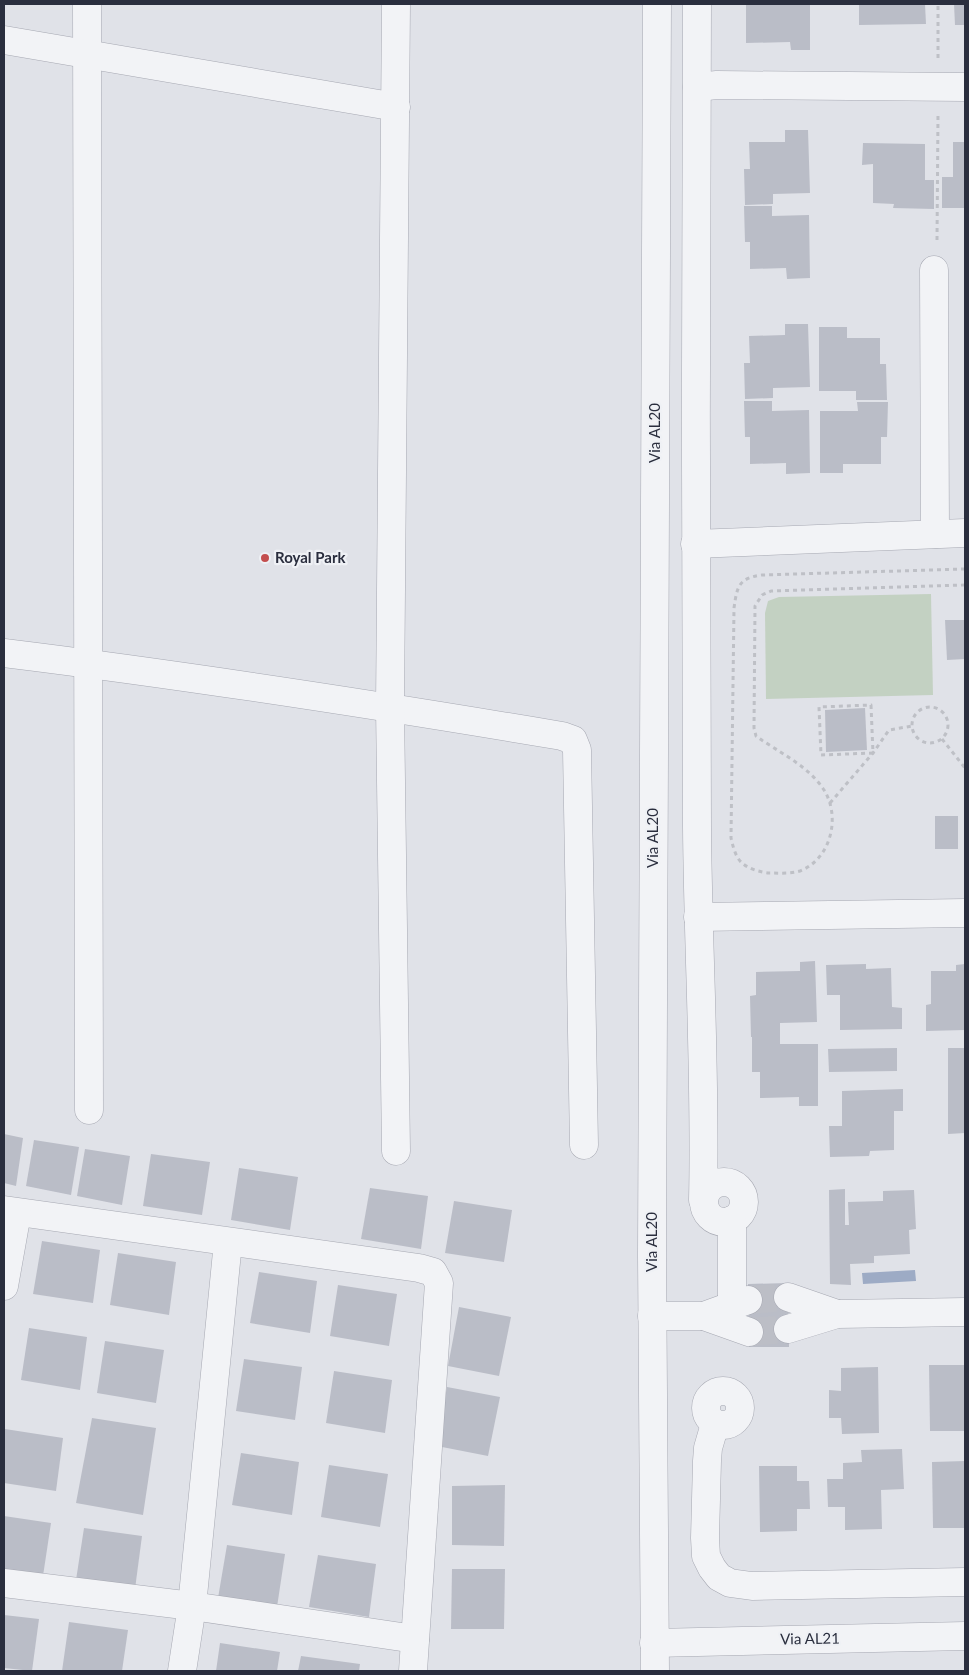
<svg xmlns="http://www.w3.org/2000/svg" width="969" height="1675" viewBox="0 0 969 1675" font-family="Lato,sans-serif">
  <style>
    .green { fill: #c3d1c2 }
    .water { fill: #9dabc5 }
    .building { fill: #babdc7 }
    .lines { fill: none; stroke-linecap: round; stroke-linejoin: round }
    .minor-tunnel { stroke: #bcbec6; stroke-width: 28; stroke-dasharray: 28 14; stroke-linecap: butt }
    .minor-casing { stroke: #a6a8b2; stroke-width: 29 }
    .path { stroke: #bec0c6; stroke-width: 3; stroke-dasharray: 4 4; stroke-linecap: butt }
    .minor { stroke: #f2f3f6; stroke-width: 28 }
    .poi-dot { fill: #c34e4e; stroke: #eff1f5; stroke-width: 2 }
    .labels { text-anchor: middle; stroke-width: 4.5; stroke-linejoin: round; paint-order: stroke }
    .street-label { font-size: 15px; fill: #2a2e3e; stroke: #eff1f5 }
    .poi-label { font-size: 15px; font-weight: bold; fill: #2a2e3e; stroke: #eff1f5; text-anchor: start }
  </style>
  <rect width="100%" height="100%" fill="#e0e2e8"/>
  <polygon class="green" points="931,594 933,695 766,699 765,613 768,601 779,597"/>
  <polygon class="water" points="915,1270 916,1281 863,1284 862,1273"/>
  <g class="building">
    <polygon points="746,4 810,4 810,50 791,50 790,42 746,43"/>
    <polygon points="859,4 925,4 926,24 859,25"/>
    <polygon points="954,4 965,4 965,25 955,25"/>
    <polygon points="785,130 808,130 810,193 773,194 773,204 745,205 744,169 750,169 749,142 785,142"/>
    <polygon points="953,142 965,142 965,208 942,208 942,177 953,177"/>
    <polygon points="863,143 925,144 925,180 934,180 934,209 893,208 894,204 873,203 873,164 862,165"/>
    <polygon points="744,206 772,206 772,216 809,215 810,278 787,279 786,268 750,269 750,242 745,242"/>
    <polygon points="785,324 808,324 810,387 773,388 773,398 745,399 744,363 750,363 749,336 785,335"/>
    <polygon points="819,327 847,327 847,338 880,338 880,364 886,364 887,400 856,400 856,391 819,391"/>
    <polygon points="744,401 772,401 772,411 809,410 810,473 786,474 786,463 750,464 750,437 745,437"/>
    <polygon points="857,402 888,402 887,437 881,437 881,464 843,464 843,473 820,473 820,411 858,411"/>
    <polygon points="945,620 965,620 965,659 947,660"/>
    <polygon points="865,708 867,750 826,752 825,710"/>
    <rect x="935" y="816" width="23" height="33"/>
    <polygon points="815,961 817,1022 780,1023 780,1044 818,1044 818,1106 799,1106 799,1097 760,1098 760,1072 752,1072 752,1037 751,1037 750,996 756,995 756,972 800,971 800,962"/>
    <polygon points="866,964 866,969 891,968 892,1007 902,1008 902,1029 840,1030 840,995 827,995 826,965"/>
    <polygon points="965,964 965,1030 926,1031 926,1005 931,1004 931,971 956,971 956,965"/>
    <polygon points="897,1048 897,1071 829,1072 828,1049"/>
    <polygon points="948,1048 965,1048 965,1133 948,1134"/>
    <polygon points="903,1089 903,1111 894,1111 894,1150 870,1151 869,1156 830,1157 829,1126 842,1126 842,1091"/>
    <polygon points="4,1134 23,1138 16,1186 4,1183"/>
    <polygon points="34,1140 79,1147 71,1195 26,1186"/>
    <polygon points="85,1149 130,1156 122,1205 77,1196"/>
    <polygon points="151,1154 210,1162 202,1215 143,1206"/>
    <polygon points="239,1168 298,1177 290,1230 231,1220"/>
    <polygon points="370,1188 428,1196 421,1249 361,1239"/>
    <polygon points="845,1189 845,1225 849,1225 848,1202 883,1201 883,1191 914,1190 916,1229 909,1230 910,1254 874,1256 874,1263 850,1264 851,1285 830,1284 829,1190"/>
    <polygon points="454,1201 512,1210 504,1262 445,1253"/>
    <polygon points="42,1241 100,1250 93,1303 33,1294"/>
    <polygon points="118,1253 176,1262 169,1315 110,1305"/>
    <polygon points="259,1272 317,1281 310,1333 250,1323"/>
    <polygon points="788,1283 789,1347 749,1347 748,1284"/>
    <polygon points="338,1285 397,1294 389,1346 330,1336"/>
    <polygon points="459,1307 511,1317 499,1376 448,1366"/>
    <polygon points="29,1328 87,1337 80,1390 21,1380"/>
    <polygon points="105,1341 164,1350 156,1403 97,1393"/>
    <polygon points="244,1359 302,1367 295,1420 236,1411"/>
    <polygon points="929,1365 965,1365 965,1431 930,1431"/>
    <polygon points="878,1367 879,1433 842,1434 841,1418 829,1418 829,1390 841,1391 841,1368"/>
    <polygon points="334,1371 392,1380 385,1433 326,1423"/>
    <polygon points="447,1387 500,1397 488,1456 437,1446"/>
    <polygon points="92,1418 156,1428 143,1515 76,1503"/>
    <polygon points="5,1429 63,1438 56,1491 4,1483"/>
    <polygon points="902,1449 904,1489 881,1490 882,1529 845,1530 845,1507 828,1507 827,1479 843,1479 843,1463 862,1462 861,1450"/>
    <polygon points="241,1453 299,1462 292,1515 232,1505"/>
    <polygon points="965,1461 965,1528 933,1528 932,1462"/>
    <polygon points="329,1465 388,1474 380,1527 321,1517"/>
    <polygon points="759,1466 797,1466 797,1481 809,1481 810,1509 797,1509 797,1531 760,1532"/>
    <polygon points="505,1485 504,1546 452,1545 452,1486"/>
    <polygon points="4,1516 51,1523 43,1576 4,1570"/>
    <polygon points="84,1528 142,1536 135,1589 76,1580"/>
    <polygon points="227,1545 285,1554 277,1607 218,1598"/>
    <polygon points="318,1555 376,1564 369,1617 309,1607"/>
    <polygon points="452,1569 505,1569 504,1629 451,1629"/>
    <polygon points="4,1615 39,1619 32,1671 4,1668"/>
    <polygon points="69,1622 128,1630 122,1671 62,1671"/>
    <polygon points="220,1643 280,1652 277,1671 216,1671"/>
    <polygon points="301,1656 360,1664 359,1671 298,1671"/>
  </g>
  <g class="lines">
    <g class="minor-tunnel">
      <polyline points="748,1300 788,1297"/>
      <polyline points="749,1332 788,1329"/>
    </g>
    <g class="minor-casing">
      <g id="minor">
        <polyline points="87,4 89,1110"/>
        <path d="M 697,4 C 696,278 695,553 697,827 C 698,952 706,1076 703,1200"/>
        <polyline points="4,40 396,107"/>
        <polyline points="697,87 717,85 965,87"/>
        <polyline points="934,270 935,534"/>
        <polyline points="695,544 965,533"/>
        <path d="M 4,653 C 191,676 377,705 562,736 L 573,740 L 577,750 L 584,1145"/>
        <polyline points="698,917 965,913"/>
        <polyline points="396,1151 390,707 396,4"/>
        <circle cx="724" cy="1202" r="20"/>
        <polyline points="4,1210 419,1268 433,1272 439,1283 413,1671"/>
        <polyline points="732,1220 732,1305"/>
        <polyline points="4,1286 17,1213"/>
        <polyline points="788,1297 837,1314"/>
        <polyline points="652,1316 704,1316 748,1300"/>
        <polyline points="704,1316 749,1332"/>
        <polyline points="788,1329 837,1314 965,1312"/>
        <circle cx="723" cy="1408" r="17"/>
        <polyline points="715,1424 708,1448 707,1461 705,1538 706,1556 712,1568 719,1577 730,1583 752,1586 965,1582"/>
        <polyline points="4,1583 192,1606 415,1639"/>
        <polyline points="654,1643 965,1636"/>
        <polyline points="182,1671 192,1606 228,1242"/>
        <polyline points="655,1671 652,1256 657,4"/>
      </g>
    </g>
    <g class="path">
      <polyline points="938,58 938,4"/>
      <polyline points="937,240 938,114"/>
      <path d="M 965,569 L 762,575 C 739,578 737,586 734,608 L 731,838 C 733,846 735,856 741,862 C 748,869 760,872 769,873 C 779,873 790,874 800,871 C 831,859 841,817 824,790 C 809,766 778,752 756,736 L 754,728 L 755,606 L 762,595 L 771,591 L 965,585"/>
      <polygon points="871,705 873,753 821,755 819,707"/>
      <circle cx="930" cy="725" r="18"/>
      <polyline points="942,739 965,768"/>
      <polyline points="830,803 873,753 889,730 912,726"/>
    </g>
    <use href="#minor" class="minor"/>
  </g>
  <circle class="poi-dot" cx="265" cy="558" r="5"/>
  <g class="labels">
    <g class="street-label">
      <text transform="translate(655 433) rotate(-90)" y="5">Via AL20</text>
      <text transform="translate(653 838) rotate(-90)" y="5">Via AL20</text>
      <text transform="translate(652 1242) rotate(-90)" y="5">Via AL20</text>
      <text transform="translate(810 1639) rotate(-1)" y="5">Via AL21</text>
    </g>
    <g class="poi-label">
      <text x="275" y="563">Royal Park</text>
    </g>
  </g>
  <rect width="969" height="1675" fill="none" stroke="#2a2e3e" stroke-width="10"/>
</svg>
